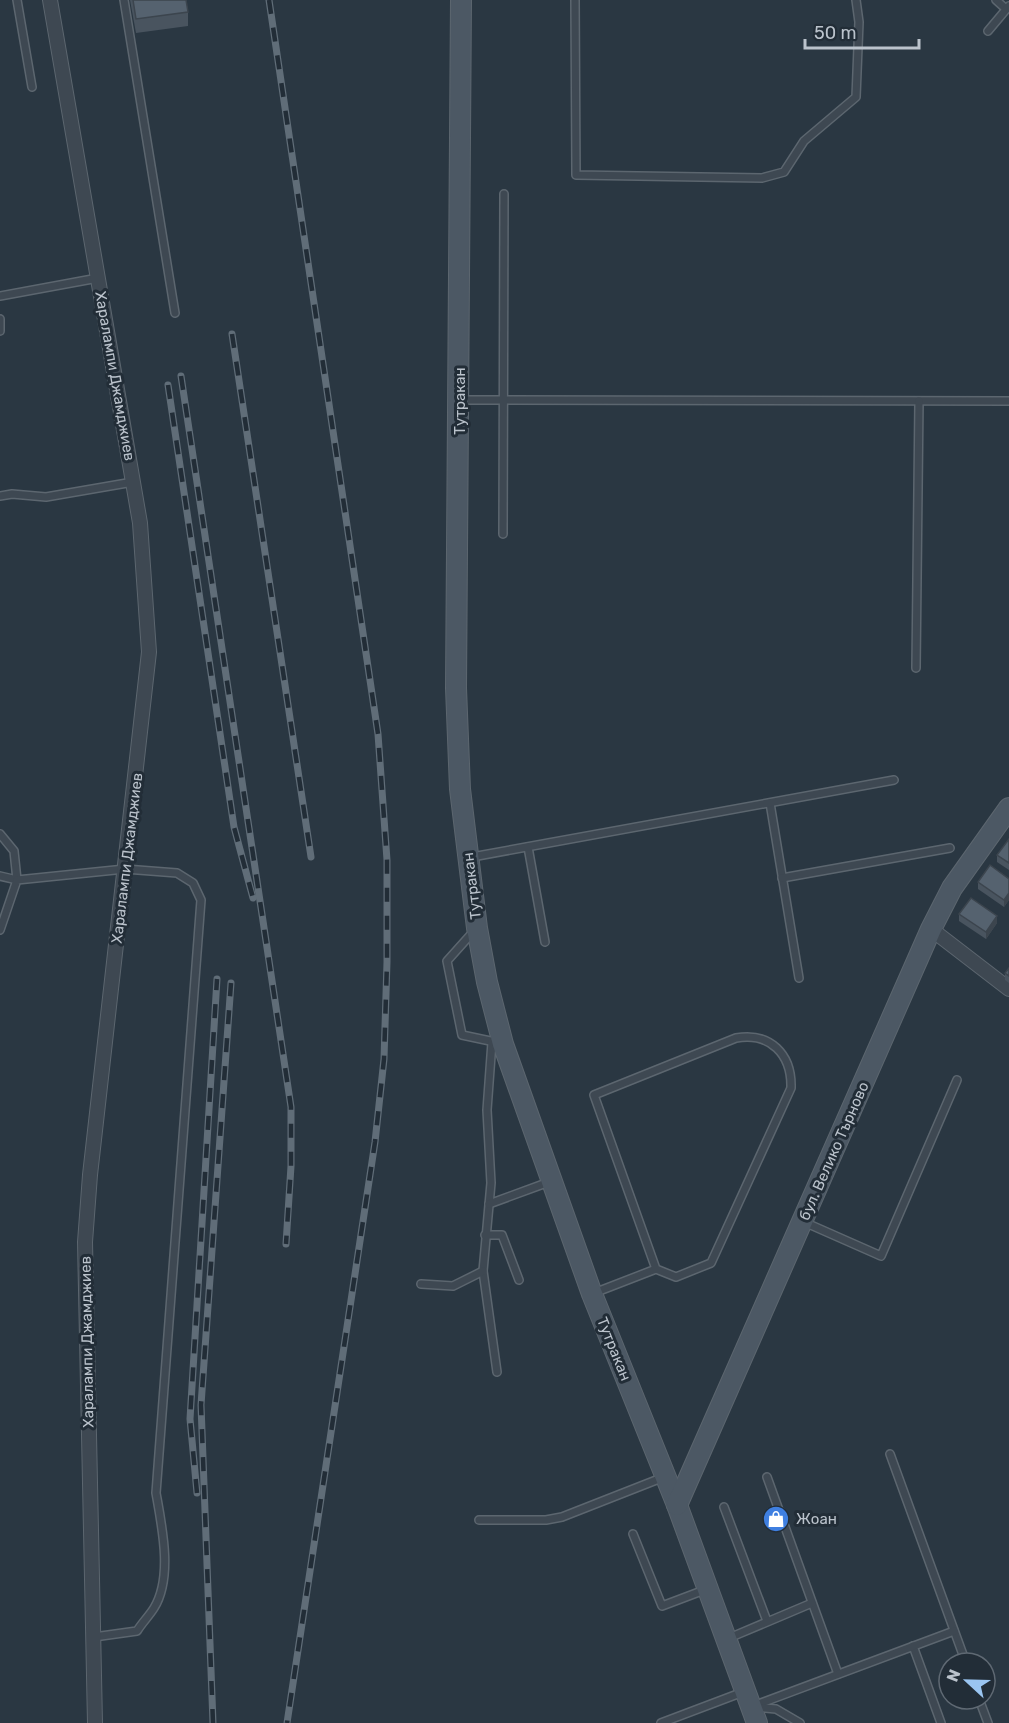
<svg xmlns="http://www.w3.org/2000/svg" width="1009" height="1723" viewBox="0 0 1009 1723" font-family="Rubik,sans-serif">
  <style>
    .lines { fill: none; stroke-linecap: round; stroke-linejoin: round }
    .lane-casing { stroke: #5c666f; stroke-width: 10 }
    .street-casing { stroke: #5c666f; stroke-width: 16 }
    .secondary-casing { stroke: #5c666f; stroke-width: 22 }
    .lane { stroke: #3e4852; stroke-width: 7 }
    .street { stroke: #3e4852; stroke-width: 14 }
    .secondary { stroke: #4c5864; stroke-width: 20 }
    .rail-casing { stroke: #606d78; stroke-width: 7 }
    .rail { stroke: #222d37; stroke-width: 4.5; stroke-dasharray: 14; stroke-linecap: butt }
    .wall { fill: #49545f }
    .shaded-wall { fill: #3c454e }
    .building { fill: #55626f; stroke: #3c454e; stroke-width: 1.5 }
    .labels { text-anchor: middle; stroke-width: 6; stroke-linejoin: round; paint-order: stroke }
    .street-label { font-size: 15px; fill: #bbc3cc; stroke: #222d37 }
    .poi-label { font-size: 15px; fill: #bbc3cc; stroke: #222d37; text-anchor: start }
  </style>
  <rect width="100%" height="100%" fill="#2a3742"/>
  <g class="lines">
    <g class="lane-casing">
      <g id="lane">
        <polyline points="17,0 32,87"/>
        <polyline points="124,0 175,313"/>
        <polyline points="575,0 576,175 762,178 784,172 804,141 856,97 859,22 856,0"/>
        <polyline points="996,0 1006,9"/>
        <polyline points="988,31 1009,6"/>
        <polyline points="0,296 98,278"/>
        <polyline points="0,319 0,331"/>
        <polyline points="460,400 1009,401"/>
        <polyline points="0,496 12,494 46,497 133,482"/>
        <polyline points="503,534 504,194"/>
        <polyline points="916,668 919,401"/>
        <polyline points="770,803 799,978"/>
        <polyline points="0,834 14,851 17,880 0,876"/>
        <polyline points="528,847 545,942"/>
        <polyline points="472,857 894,780"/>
        <polyline points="782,878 950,848"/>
        <path d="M 0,930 L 17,880 L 125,869 L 177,873 L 193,883 L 201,900 L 156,1493 C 162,1527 173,1577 154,1608 C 149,1616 142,1623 137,1631 L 94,1637"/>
        <polyline points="473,932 447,961 462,1035 495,1042"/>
        <polyline points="492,1042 487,1110 491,1183 483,1271 497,1372"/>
        <polyline points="489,1204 549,1182"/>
        <polyline points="804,1222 881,1256 957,1080"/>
        <polyline points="485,1235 502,1235 519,1280"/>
        <polyline points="421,1284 453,1286 483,1271"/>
        <path d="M 594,1293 L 656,1269 L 594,1095 L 736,1038 C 770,1032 792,1054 791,1088 L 711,1263 L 676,1277 L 656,1269"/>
        <polyline points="890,1454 966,1663"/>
        <polyline points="767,1477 838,1674"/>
        <polyline points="724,1507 767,1621"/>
        <polyline points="479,1520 546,1520 562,1517 664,1477"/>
        <polyline points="633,1534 662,1606 707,1589"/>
        <polyline points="729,1638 812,1603"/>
        <polyline points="913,1646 941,1723"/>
        <polyline points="979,1699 988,1723"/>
        <polyline points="753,1706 954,1631"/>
        <polyline points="753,1707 776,1709 800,1723"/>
        <polyline points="661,1723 743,1692"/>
      </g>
    </g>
    <g class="street-casing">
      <g id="street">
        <polyline points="50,0 140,523 149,652 90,1175 85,1242 95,1723"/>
        <polyline points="931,929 1009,989"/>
      </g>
    </g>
    <g class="secondary-casing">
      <g id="secondary">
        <polyline points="461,0 456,688 460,789 477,928 487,982 503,1044 592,1294 677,1505 757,1723"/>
        <polyline points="677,1505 931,929 952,888 1009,808"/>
      </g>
    </g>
    <use href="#lane" class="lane"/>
    <use href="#street" class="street"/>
    <use href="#secondary" class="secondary"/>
    <g class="rail-casing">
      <g id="rail">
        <polyline points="269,0 378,734 387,860 387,962 384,1059 375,1142 287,1723"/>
        <polyline points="232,334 311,857"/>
        <polyline points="181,376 291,1107 291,1166 286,1244"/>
        <polyline points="168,385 234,827 253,898"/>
        <polyline points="197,1493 190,1419 217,979"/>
        <polyline points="213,1723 201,1405 231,983"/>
      </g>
    </g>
    <use href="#rail" class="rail"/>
  </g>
  <g class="wall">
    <polygon points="130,0 186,0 188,12 188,26 136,33"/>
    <polygon points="1009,839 1009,870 997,862 997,855"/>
    <polygon points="1009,879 1009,900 1004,907 978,889 978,882"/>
    <polygon points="959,914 997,923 986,939 959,921"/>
    <polygon points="1009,968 1009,983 1005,980 1005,973"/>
  </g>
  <g class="shaded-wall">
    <polygon points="1009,893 1009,900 1004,907 1004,900"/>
    <polygon points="997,916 997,923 986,939 986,932"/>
  </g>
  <g class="building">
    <polygon points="133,0 186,0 188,12 136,19"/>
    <polygon points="1009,839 1009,863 997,855"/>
    <polygon points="990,865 1009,879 1009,893 1004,900 978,882"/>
    <polygon points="971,898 997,916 986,932 959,914"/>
    <polygon points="1009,968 1009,976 1005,973"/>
  </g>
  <defs>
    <g id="shop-disc" transform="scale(1.35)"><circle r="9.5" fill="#3f7fe0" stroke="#222d37"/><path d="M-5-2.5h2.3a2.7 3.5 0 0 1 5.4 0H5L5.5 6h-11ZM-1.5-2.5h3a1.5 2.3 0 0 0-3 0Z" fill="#fff"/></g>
  </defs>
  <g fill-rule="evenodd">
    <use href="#shop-disc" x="776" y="1519"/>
  </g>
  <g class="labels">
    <g class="street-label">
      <text transform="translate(115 376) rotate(80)" y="5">Харалампи Джамджиев</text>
      <text transform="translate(460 401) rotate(-90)" y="5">Тутракан</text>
      <text transform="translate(127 858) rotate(-83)" y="5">Харалампи Джамджиев</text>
      <text transform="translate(472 886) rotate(-97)" y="5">Тутракан</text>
      <text transform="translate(834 1151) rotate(-66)" y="5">бул. Велико Търново</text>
      <text transform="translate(87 1342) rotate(-91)" y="5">Харалампи Джамджиев</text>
      <text transform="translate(614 1349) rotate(68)" y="5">Тутракан</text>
    </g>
    <g class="poi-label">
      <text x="796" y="1524">Жоан</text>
    </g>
  </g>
  <g transform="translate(967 1681) rotate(292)"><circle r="28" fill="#222d37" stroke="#5f6973" stroke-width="1.5"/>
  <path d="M0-4.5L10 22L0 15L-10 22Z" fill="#9ac5f1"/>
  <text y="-9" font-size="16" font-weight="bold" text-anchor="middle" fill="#bbc3cc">N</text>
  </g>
  <path d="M805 39v9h114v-9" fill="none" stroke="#bbc3cc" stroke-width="3"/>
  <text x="814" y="39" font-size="18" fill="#bbc3cc" stroke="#222d37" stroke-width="4.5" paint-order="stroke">50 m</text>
</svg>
